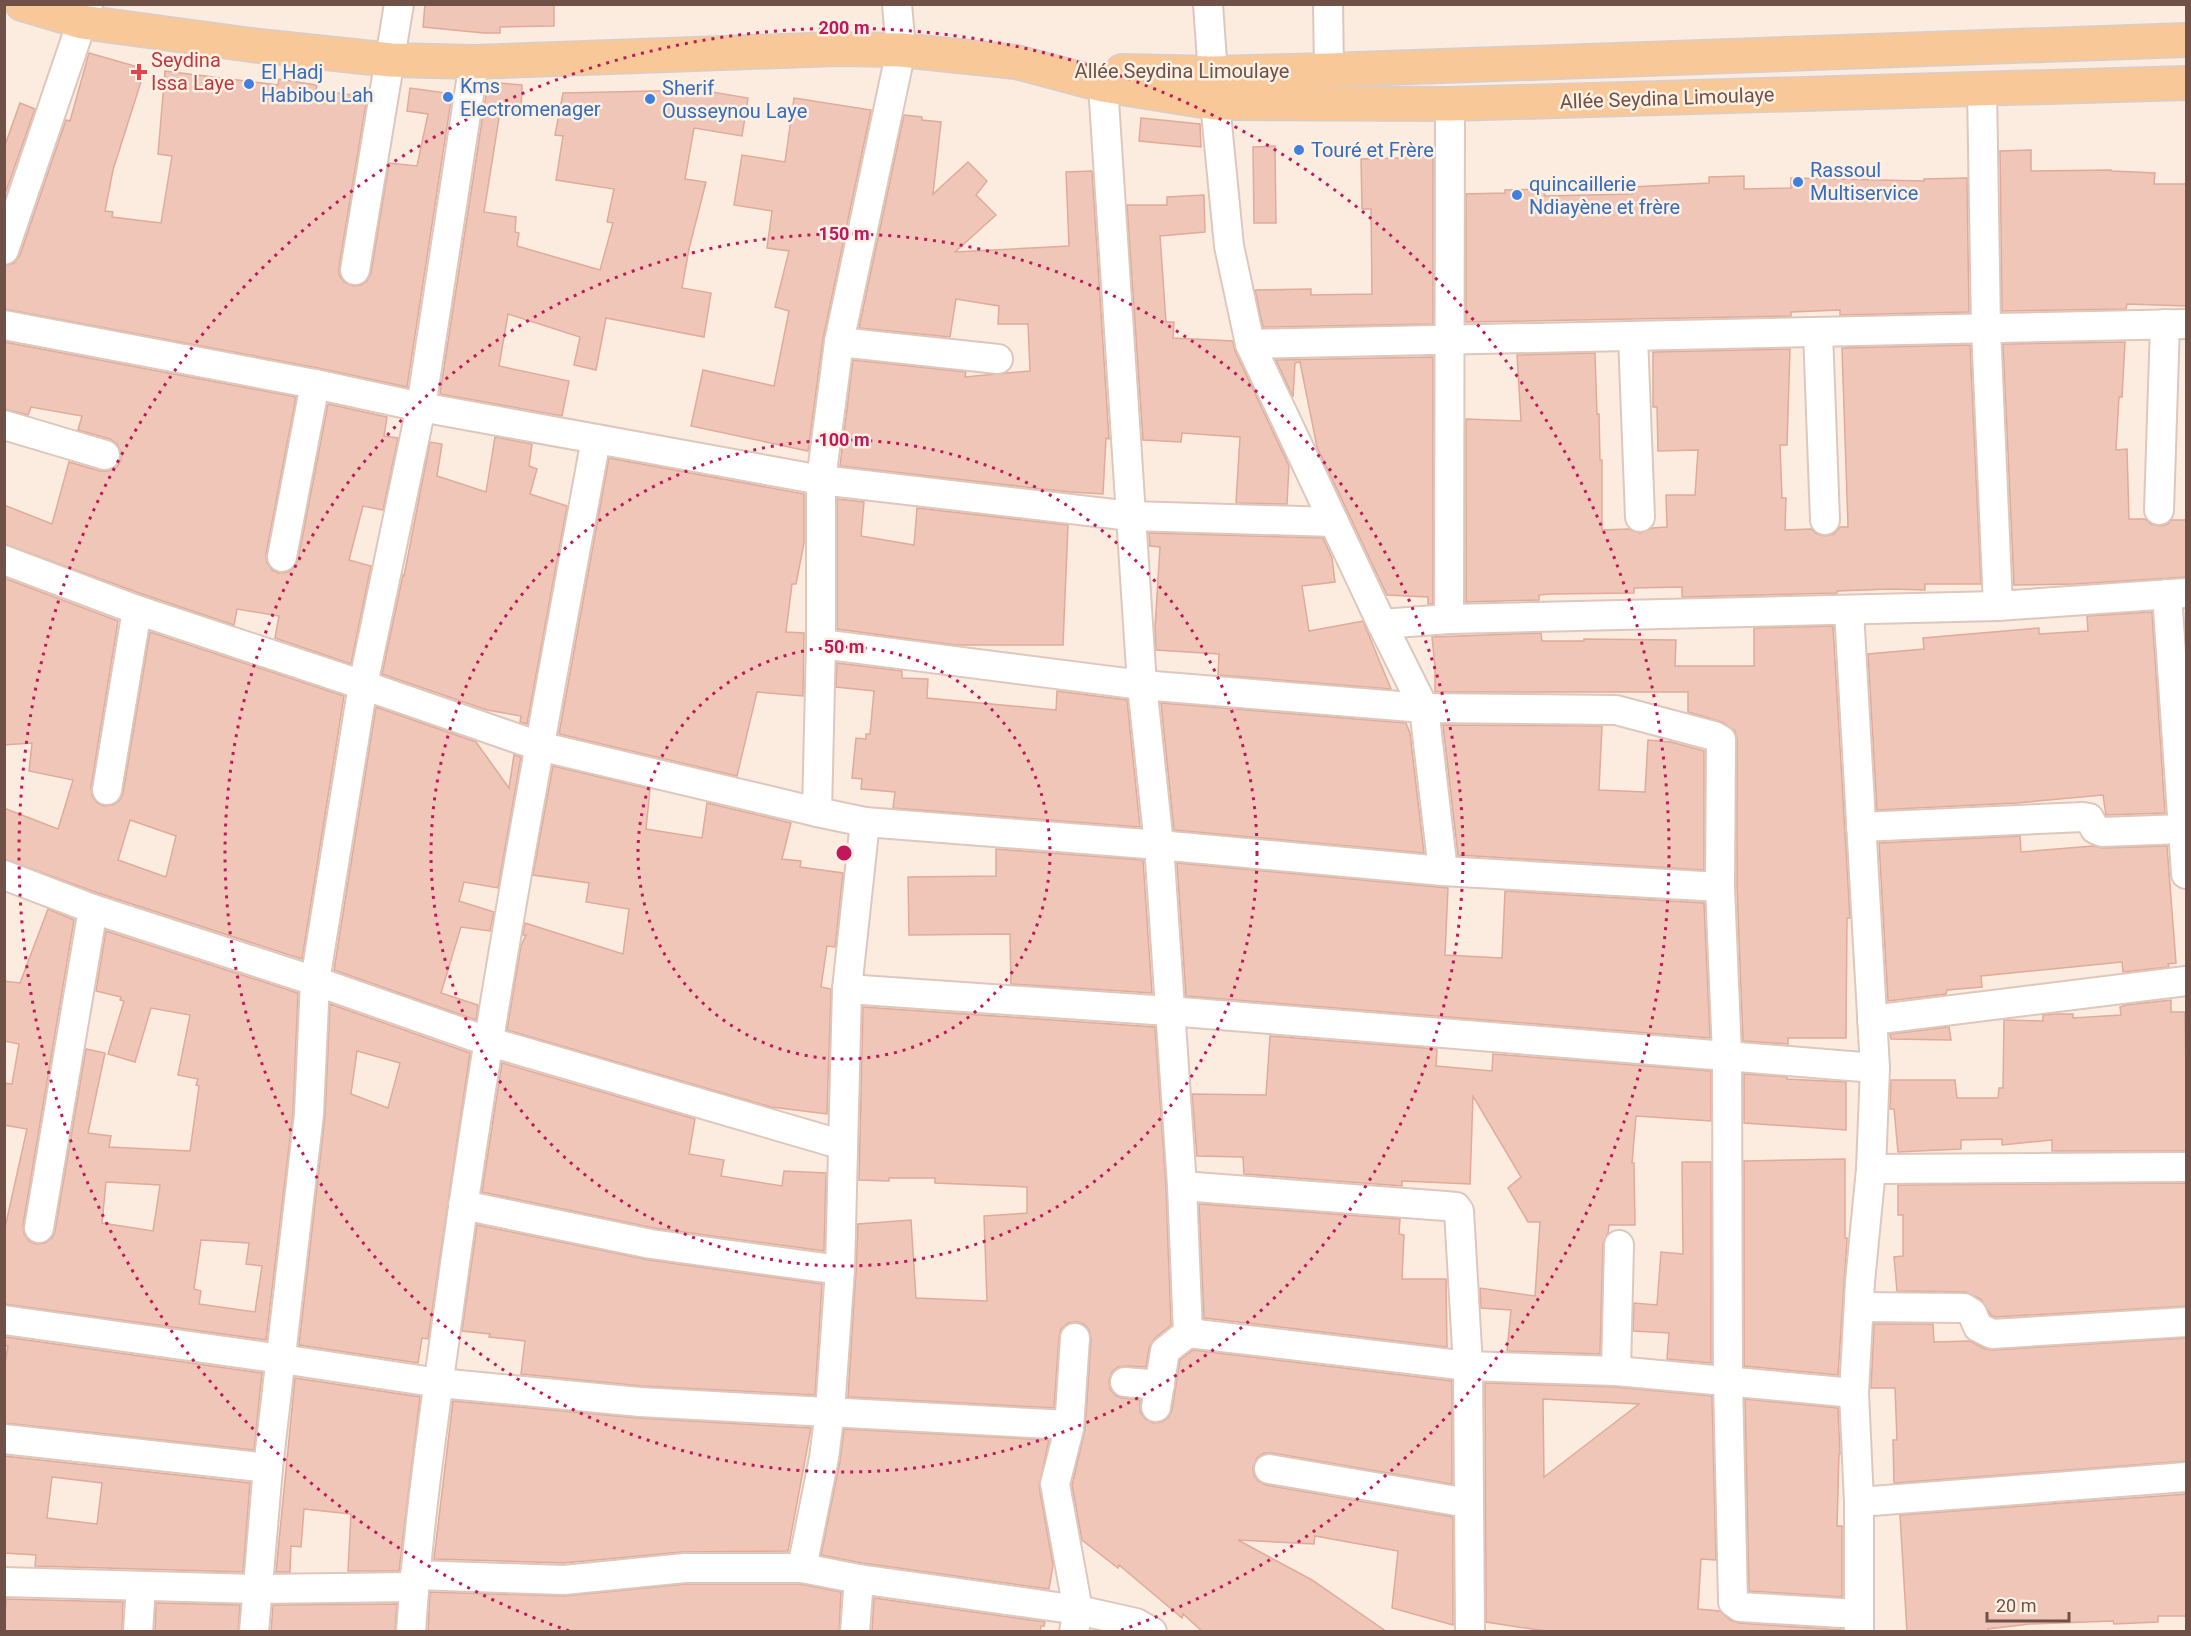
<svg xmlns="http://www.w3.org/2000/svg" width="2191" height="1636" viewBox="0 0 2191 1636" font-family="Roboto,sans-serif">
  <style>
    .building { fill: #efc6b7; stroke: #e1aa99; stroke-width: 1.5; fill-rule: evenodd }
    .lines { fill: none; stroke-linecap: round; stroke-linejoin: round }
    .minor-casing { stroke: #dec7bc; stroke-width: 32 }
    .major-casing { stroke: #d7cecc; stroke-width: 36 }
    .minor { stroke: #fff; stroke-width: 28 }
    .major { stroke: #f8c898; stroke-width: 33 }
    .ring { fill: none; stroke: #c2185b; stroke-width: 3; stroke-dasharray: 3 6 }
    .health-dot { fill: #e0444e; stroke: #fef1e4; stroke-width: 2 }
    .shop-dot { fill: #3f7fe0; stroke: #fef1e4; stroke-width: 2 }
    .labels { text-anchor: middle; stroke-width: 5; stroke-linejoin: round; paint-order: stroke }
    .health-label { font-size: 20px; fill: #be3a42; stroke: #fef1e4; text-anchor: start }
    .street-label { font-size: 20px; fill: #705148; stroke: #fef1e4 }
    .shop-label { font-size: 20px; fill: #366cbe; stroke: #fef1e4; text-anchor: start }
    .centre { fill: #c2185b; stroke: #fef1e4; stroke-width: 3 }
    .ring-label { font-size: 18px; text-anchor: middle; font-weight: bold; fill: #c2185b; stroke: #fef1e4; stroke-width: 5; stroke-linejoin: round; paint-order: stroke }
  </style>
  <rect width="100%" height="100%" fill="#fbecdf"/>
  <g class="building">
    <polygon points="425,4 554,4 554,26 500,27 500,33 484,33 423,27"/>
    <polygon points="89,53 145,69 113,170 105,211 113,212 112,217 161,223 172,156 158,154 165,71 278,85 279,79 317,85 316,90 367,97 339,267 339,275 344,282 353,286 361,285 367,281 371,273 389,163 417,166 428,114 407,111 410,88 452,94 407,387 318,368 4,309 4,266 14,263 20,255 66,120 70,121"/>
    <polygon points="488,82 522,85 521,114 500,112 484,212 516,217 515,232 519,233 517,246 600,270 613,223 607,222 614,189 556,180 563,136 555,135 563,93 700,90 748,98 742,136 694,128 685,179 706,182 689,249 682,288 711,293 704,337 606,318 596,370 574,365 580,337 508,314 499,366 569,381 562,416 440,394"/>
    <polygon points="794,98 871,110 823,339 808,451 691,426 703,370 774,386 789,311 775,307 789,251 767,248 772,211 734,205 742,155 785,162"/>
    <polygon points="20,103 35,109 4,197 4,148"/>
    <polygon points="904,115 922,117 922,120 941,122 933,194 968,162 987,181 976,195 996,215 955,252 1069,246 1066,172 1092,171 1109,439 1106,438 1103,494 1070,492 840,466 853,360 966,372 965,377 1030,371 1028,324 998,324 999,306 956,299 950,337 859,328"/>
    <polygon points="1141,118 1200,124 1201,147 1139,141"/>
    <polygon points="1275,146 1276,223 1254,223 1253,147"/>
    <polygon points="2031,150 2031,171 2111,170 2112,171 2155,173 2154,184 2187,184 2187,306 2127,304 2126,309 2002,311 2000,151"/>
    <polygon points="1433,157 1433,324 1263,327 1255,290 1311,289 1311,295 1372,294 1371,209 1362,209 1361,159"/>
    <polygon points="1744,176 1744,189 1791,188 1791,178 1924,181 1924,179 1967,178 1969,312 1840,315 1840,310 1791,312 1791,316 1466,322 1466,194 1505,193 1505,190 1545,189 1545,196 1632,194 1632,187 1709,183 1709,177"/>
    <polygon points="1204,195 1205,232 1160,236 1166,322 1174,322 1173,338 1233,341 1235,351 1289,466 1287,504 1236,503 1240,437 1182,433 1181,442 1143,440 1127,205 1167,205 1167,197"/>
    <polygon points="4,342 296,397 266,554 267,563 272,570 278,573 288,572 295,567 298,560 328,404 387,417 384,436 398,438 383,510 363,506 349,560 371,566 351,664 275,638 279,616 237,609 234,625 142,594 4,544 4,505 52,524 69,462 100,471 108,471 117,467 121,460 121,452 117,444 110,439 78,430 82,416 31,407 28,415 4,409"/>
    <polygon points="2125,342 2122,397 2119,397 2116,450 2127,449 2129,519 2145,519 2151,524 2159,526 2166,525 2172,520 2187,520 2187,577 2074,584 2014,585 2003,344"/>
    <polygon points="1970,345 1981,584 1925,584 1925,590 1891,589 1837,591 1837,593 1682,597 1682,587 1634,588 1634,593 1550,594 1539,595 1539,600 1466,602 1466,419 1521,421 1517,355 1595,353 1597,414 1599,414 1600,460 1602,460 1602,530 1629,529 1640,533 1652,528 1667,527 1666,495 1695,495 1698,450 1658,451 1657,407 1653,407 1653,352 1790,349 1787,445 1780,445 1782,498 1786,498 1785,530 1811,529 1817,534 1825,536 1834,534 1840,527 1848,527 1842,348"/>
    <polygon points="1433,357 1433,604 1428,604 1428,597 1387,595 1317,447 1300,362 1295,363 1293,397 1276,360"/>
    <polygon points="495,437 532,444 529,466 537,469 530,494 567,506 527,724 520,722 521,716 487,710 382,674 403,575 404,576 430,442 442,444 437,476 486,492"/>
    <polygon points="609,458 804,494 804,543 796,584 792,584 786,632 804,633 803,696 757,692 737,776 559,734"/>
    <polygon points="837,499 864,502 861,536 914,545 917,508 1068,525 1063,645 955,645 837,629"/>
    <polygon points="1149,533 1323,538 1332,558 1335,582 1302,586 1309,631 1363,621 1391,689 1218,675 1219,654 1156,650 1155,628 1160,547 1150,546"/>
    <path d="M 4,578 L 118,621 L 91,787 L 92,796 L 97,803 L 104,806 L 113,805 L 120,800 L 123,793 L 150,632 L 344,696 L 302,959 L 98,893 L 4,859 L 4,808 L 58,829 L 73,780 L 29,771 L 32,743 L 4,745 ZM 130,820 L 176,836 L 166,877 L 118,860 Z"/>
    <polygon points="2152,612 2165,813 2106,815 2103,795 2017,803 1877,810 1868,654 1924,649 1923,638 2039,628 2039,634 2088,631 2087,616"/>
    <polygon points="1833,626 1850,918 1847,918 1846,1038 1788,1038 1788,1044 1743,1041 1737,887 1737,740 1735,731 1722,722 1688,712 1688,692 1435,692 1435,668 1432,637 1541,633 1542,641 1584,641 1584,639 1676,640 1675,666 1754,666 1754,628"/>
    <polygon points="837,663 902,671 902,678 928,679 927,698 1056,710 1057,691 1127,700 1140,827 893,808 895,792 861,789 862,779 852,778 856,738 866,739 866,734 870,734 874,691 836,687"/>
    <polygon points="1161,703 1406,723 1410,733 1424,853 1174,830"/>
    <polygon points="376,707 476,742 509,788 514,755 521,757 498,888 464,882 459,901 494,912 490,931 461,927 441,993 478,1005 476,1020 334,970"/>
    <polygon points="1443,725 1602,726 1599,790 1645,792 1648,740 1671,742 1704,751 1704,870 1458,855"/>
    <polygon points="553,766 650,789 646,829 702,838 707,803 791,823 782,859 801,861 800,867 843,873 835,947 827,946 821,987 831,989 827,1114 771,1107 507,1030 521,946 526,935 523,935 525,923 623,954 629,909 586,902 589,883 533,875"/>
    <polygon points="2020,836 2021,852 2093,846 2103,848 2167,846 2176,963 2168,964 2169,967 2123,972 2122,962 1981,976 1982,987 1947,990 1946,994 1888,1001 1879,843"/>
    <polygon points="996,849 1143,860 1152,993 1011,984 1010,934 909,935 908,877 996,876"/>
    <polygon points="1177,863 1448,888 1445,955 1502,958 1505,891 1704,903 1710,1038 1186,996"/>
    <path d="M 48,909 L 74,920 L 23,1225 L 24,1234 L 29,1241 L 36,1244 L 45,1243 L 52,1238 L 55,1231 L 86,1049 L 105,1053 L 88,1133 L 111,1136 L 109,1147 L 190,1151 L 199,1086 L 196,1085 L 198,1079 L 178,1075 L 190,1015 L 151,1008 L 135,1062 L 108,1054 L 124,1001 L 120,1000 L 121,997 L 96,991 L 106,931 L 298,993 L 293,1113 L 266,1340 L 4,1304 L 4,1232 L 27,1129 L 4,1125 L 4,1083 L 12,1084 L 19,1044 L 4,1041 L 4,981 L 20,983 ZM 106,1182 L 160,1185 L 153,1231 L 102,1223 ZM 201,1240 L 249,1243 L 246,1264 L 262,1266 L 255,1312 L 199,1304 L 201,1291 L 194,1289 Z"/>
    <polygon points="2171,1000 2171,1012 2185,1012 2187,1151 2052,1151 2052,1140 2002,1145 2002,1139 1961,1140 1961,1149 1898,1152 1894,1109 1890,1109 1891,1080 1955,1080 1957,1098 1998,1098 1999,1088 2003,1088 2004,1020 2043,1021 2043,1015 2055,1014 2073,1014 2073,1018 2121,1015 2120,1007 2126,1005"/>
    <path d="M 330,1004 L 470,1053 L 428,1339 L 422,1338 L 418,1363 L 299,1345 L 325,1116 ZM 357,1051 L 400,1063 L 388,1108 L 351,1094 Z"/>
    <polygon points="863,1007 1155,1027 1166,1187 1171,1325 1154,1339 1149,1348 1146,1367 1126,1366 1118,1367 1112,1372 1109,1380 1110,1389 1116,1396 1123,1398 1140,1400 1140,1412 1145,1419 1153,1423 1162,1422 1169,1417 1172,1410 1180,1360 1193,1350 1452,1381 1452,1484 1272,1453 1264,1453 1257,1458 1253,1467 1254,1475 1258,1481 1266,1485 1453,1517 1453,1625 1392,1608 1398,1551 1315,1536 1314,1544 1238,1540 1312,1580 1387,1632 1203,1632 1183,1614 1182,1618 1119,1565 1118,1568 1082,1540 1072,1485 1085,1430 1091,1339 1089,1330 1084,1324 1077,1322 1068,1323 1061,1329 1059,1337 1054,1408 848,1397 856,1270 858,1224 911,1220 916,1298 987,1301 984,1216 1027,1213 1027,1187 935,1183 935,1178 889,1178 889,1181 859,1180"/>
    <polygon points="1949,1027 1951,1040 1891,1039 1890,1034"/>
    <polygon points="1270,1036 1437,1049 1436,1066 1492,1071 1493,1054 1711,1071 1711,1121 1636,1116 1632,1163 1634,1163 1635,1225 1609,1225 1608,1233 1603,1244 1600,1354 1507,1351 1511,1310 1481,1308 1480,1288 1535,1296 1540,1222 1528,1222 1508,1188 1521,1177 1473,1096 1470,1184 1402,1181 1402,1186 1244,1174 1243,1157 1197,1156 1192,1094 1266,1095"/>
    <polygon points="502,1063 695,1119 689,1154 724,1160 721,1176 782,1186 784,1171 826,1173 824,1251 654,1228 482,1192"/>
    <polygon points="1744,1074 1787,1077 1787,1079 1846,1082 1846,1130 1744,1123"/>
    <polygon points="1845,1159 1845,1238 1847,1238 1847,1240 1838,1375 1744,1366 1744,1161"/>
    <polygon points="1682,1162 1711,1162 1711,1363 1667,1359 1669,1333 1633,1331 1634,1303 1657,1305 1661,1252 1683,1254"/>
    <polygon points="2187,1183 2187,1306 1995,1317 1991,1315 1981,1299 1965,1292 1897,1291 1894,1257 1903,1256 1903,1215 1898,1215 1898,1185"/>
    <polygon points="1199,1204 1400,1219 1399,1234 1404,1235 1402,1279 1446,1279 1447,1347 1204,1318"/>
    <polygon points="477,1225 649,1260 822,1284 815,1395 641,1386 521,1374 525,1341 489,1337 490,1334 462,1331"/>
    <polygon points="1874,1324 1933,1324 1934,1342 1970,1341 1985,1349 1993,1350 2187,1338 2187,1461 1894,1483 1893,1440 1897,1440 1895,1388 1871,1388"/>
    <polygon points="5,1337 262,1373 254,1450 4,1423 4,1369 8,1346 4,1346"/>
    <polygon points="295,1378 420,1397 399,1571 348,1571 351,1514 304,1509 301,1547 291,1546 290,1572 276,1572"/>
    <path d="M 1485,1383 L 1615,1387 L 1712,1396 L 1716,1560 L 1701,1559 L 1698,1609 L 1720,1611 L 1730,1620 L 1739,1623 L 1842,1630 L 1842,1632 L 1551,1632 L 1486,1622 ZM 1543,1399 L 1639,1404 L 1544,1477 Z"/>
    <polygon points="1745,1399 1838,1408 1840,1454 1839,1454 1837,1526 1842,1526 1842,1597 1749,1591"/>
    <polygon points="453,1401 638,1418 811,1428 788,1551 683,1552 563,1563 434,1559"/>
    <polygon points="844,1429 1049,1440 1039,1486 1053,1565 1049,1589 862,1563 821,1555 840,1461"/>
    <path d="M 4,1456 L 250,1483 L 243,1572 L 35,1566 L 36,1555 L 4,1553 ZM 52,1477 L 102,1483 L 97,1524 L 47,1518 Z"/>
    <polygon points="2187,1494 2187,1616 2158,1616 2158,1622 2114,1624 2113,1621 2030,1624 1988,1629 1989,1632 1907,1632 1900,1515"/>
    <polygon points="686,1584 800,1584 841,1592 839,1632 428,1632 430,1592 564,1596"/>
    <polygon points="874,1598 1045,1622 1044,1626 1041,1626 1040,1632 872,1632"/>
    <polygon points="6,1599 123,1602 122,1632 4,1632"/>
    <polygon points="156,1603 240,1605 238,1632 155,1632"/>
    <polygon points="397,1604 395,1632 271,1632 273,1605"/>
  </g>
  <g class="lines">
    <g class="minor-casing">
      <g id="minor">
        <polyline points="1208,4 1215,103 1229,246 1250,344 1382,624 1424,708 1443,871"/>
        <polyline points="1328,4 1329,70"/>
        <polyline points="1103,85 1142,685 1159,845 1182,1186 1188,1333"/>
        <polyline points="1982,89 1986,328 1998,606"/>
        <polyline points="4,250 88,4"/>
        <polyline points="355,270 399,4"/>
        <polyline points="4,325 315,384 421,407 821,480 1131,516 1334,522"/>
        <polyline points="1818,332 1825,520"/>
        <polyline points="1633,336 1640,517"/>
        <polyline points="839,342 998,359"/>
        <polyline points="1250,344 2186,324"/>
        <polyline points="4,425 105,455"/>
        <polyline points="2159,510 2165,324"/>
        <polyline points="282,557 315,384"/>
        <polyline points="4,560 137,610 363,685 539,746 817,812 865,822 1159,845 1443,871 1720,887"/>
        <polyline points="2167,594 2186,874"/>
        <polyline points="1849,611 1875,1068 1871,1169 1860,1282 1854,1393 1859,1502 1859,1632"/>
        <polyline points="1449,619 1450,104"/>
        <polyline points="1382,624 1449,619 1998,606 2186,593"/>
        <polyline points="821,644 1142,685 1424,708 1616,710 1714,736 1721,740 1720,887 1727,1055 1728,1381 1733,1602 1740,1607 1858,1614"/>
        <polyline points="107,790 137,610"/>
        <polyline points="817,812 821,644 821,480 839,342 901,50 897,4"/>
        <polyline points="1861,827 2083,817 2089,818 2095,829 2102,832 2183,829"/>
        <polyline points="4,875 93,909 315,981 487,1041 843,1145"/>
        <polyline points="847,989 1169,1011 1875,1068"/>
        <polyline points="1872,1020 2186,981"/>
        <polyline points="1871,1169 2186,1167"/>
        <polyline points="1182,1186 1445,1206 1456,1207 1459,1211 1468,1366 1470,1632"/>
        <polyline points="463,1205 651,1244 840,1270"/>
        <polyline points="39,1228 93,909"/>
        <polyline points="1859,1307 1964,1308 1972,1313 1978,1327 1992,1334 2186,1322"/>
        <polyline points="4,1320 282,1359 439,1383 640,1402 1069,1425"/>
        <polyline points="1616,1371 1619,1245"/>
        <polyline points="1125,1382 1160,1385"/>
        <polyline points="1156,1407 1165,1351 1188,1333 1468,1366 1616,1371 1854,1393"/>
        <polyline points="4,1439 268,1468"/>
        <polyline points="1269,1469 1468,1503"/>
        <polyline points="1859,1502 2186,1477"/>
        <polyline points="802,1568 824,1458 830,1411 840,1270 847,989 865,822"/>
        <polyline points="415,1575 564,1580 685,1568 802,1568 859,1579 1078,1610 1136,1623 1152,1632"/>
        <polyline points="4,1582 258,1589 414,1587"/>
        <polyline points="138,1632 141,1586"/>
        <polyline points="254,1632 268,1468 309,1114 315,981 363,685 421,407 474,62"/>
        <path d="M 411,1632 C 418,1521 435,1410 450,1300 C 489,1012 543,726 596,439"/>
        <polyline points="855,1632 859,1579"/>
        <polyline points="1074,1632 1078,1610 1055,1484 1069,1429 1075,1338"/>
      </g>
    </g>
    <g class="major-casing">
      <g id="major">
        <polyline points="22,4 82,22 251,45 391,60 474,62 836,49 901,50 1016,62 1103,85 1215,103 1450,104 2186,83"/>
        <polyline points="1122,71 1213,73 1329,70 2186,40"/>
      </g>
    </g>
    <use href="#minor" class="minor"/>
    <use href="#major" class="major"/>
  </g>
  <g class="ring">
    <circle cx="844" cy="853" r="206"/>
    <circle cx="844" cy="853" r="413"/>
    <circle cx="844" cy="853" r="619"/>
    <path d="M569 1631A825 825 0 1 1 1119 1631"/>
  </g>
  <path class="health-dot" d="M136 63h6v6h6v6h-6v6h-6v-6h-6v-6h6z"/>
  <g class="shop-dot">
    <circle cx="249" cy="84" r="6"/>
    <circle cx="448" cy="97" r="6"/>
    <circle cx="650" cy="99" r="6"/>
    <circle cx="1299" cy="150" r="6"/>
    <circle cx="1798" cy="182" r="6"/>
    <circle cx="1517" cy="195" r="6"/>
  </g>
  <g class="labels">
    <g class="health-label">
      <text x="151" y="67">Seydina<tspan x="151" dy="23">Issa Laye</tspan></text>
    </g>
    <g class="street-label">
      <text x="1182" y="78">Allée Seydina Limoulaye</text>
      <text transform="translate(1667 98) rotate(-2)" y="7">Allée Seydina Limoulaye</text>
    </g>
    <g class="shop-label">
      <text x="261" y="79">El Hadj<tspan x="261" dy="23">Habibou Lah</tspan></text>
      <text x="460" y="93">Kms<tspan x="460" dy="23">Electromenager</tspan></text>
      <text x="662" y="95">Sherif<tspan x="662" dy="23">Ousseynou Laye</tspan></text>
      <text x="1311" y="157">Touré et Frère</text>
      <text x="1810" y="177">Rassoul<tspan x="1810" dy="23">Multiservice</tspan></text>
      <text x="1529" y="191">quincaillerie<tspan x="1529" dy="23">Ndiayène et frère</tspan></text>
    </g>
  </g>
  <circle cx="844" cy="853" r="9" class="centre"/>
  <g class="ring-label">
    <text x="844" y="34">200 m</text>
    <text x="844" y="240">150 m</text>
    <text x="844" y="446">100 m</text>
    <text x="844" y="653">50 m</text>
  </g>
  <rect width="2191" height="1636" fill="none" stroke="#705148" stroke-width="12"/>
  <path d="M1987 1612v9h82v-9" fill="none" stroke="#705148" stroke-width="3"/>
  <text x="1996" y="1612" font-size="18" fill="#705148" stroke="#fef1e4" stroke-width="4.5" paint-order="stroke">20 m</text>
</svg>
